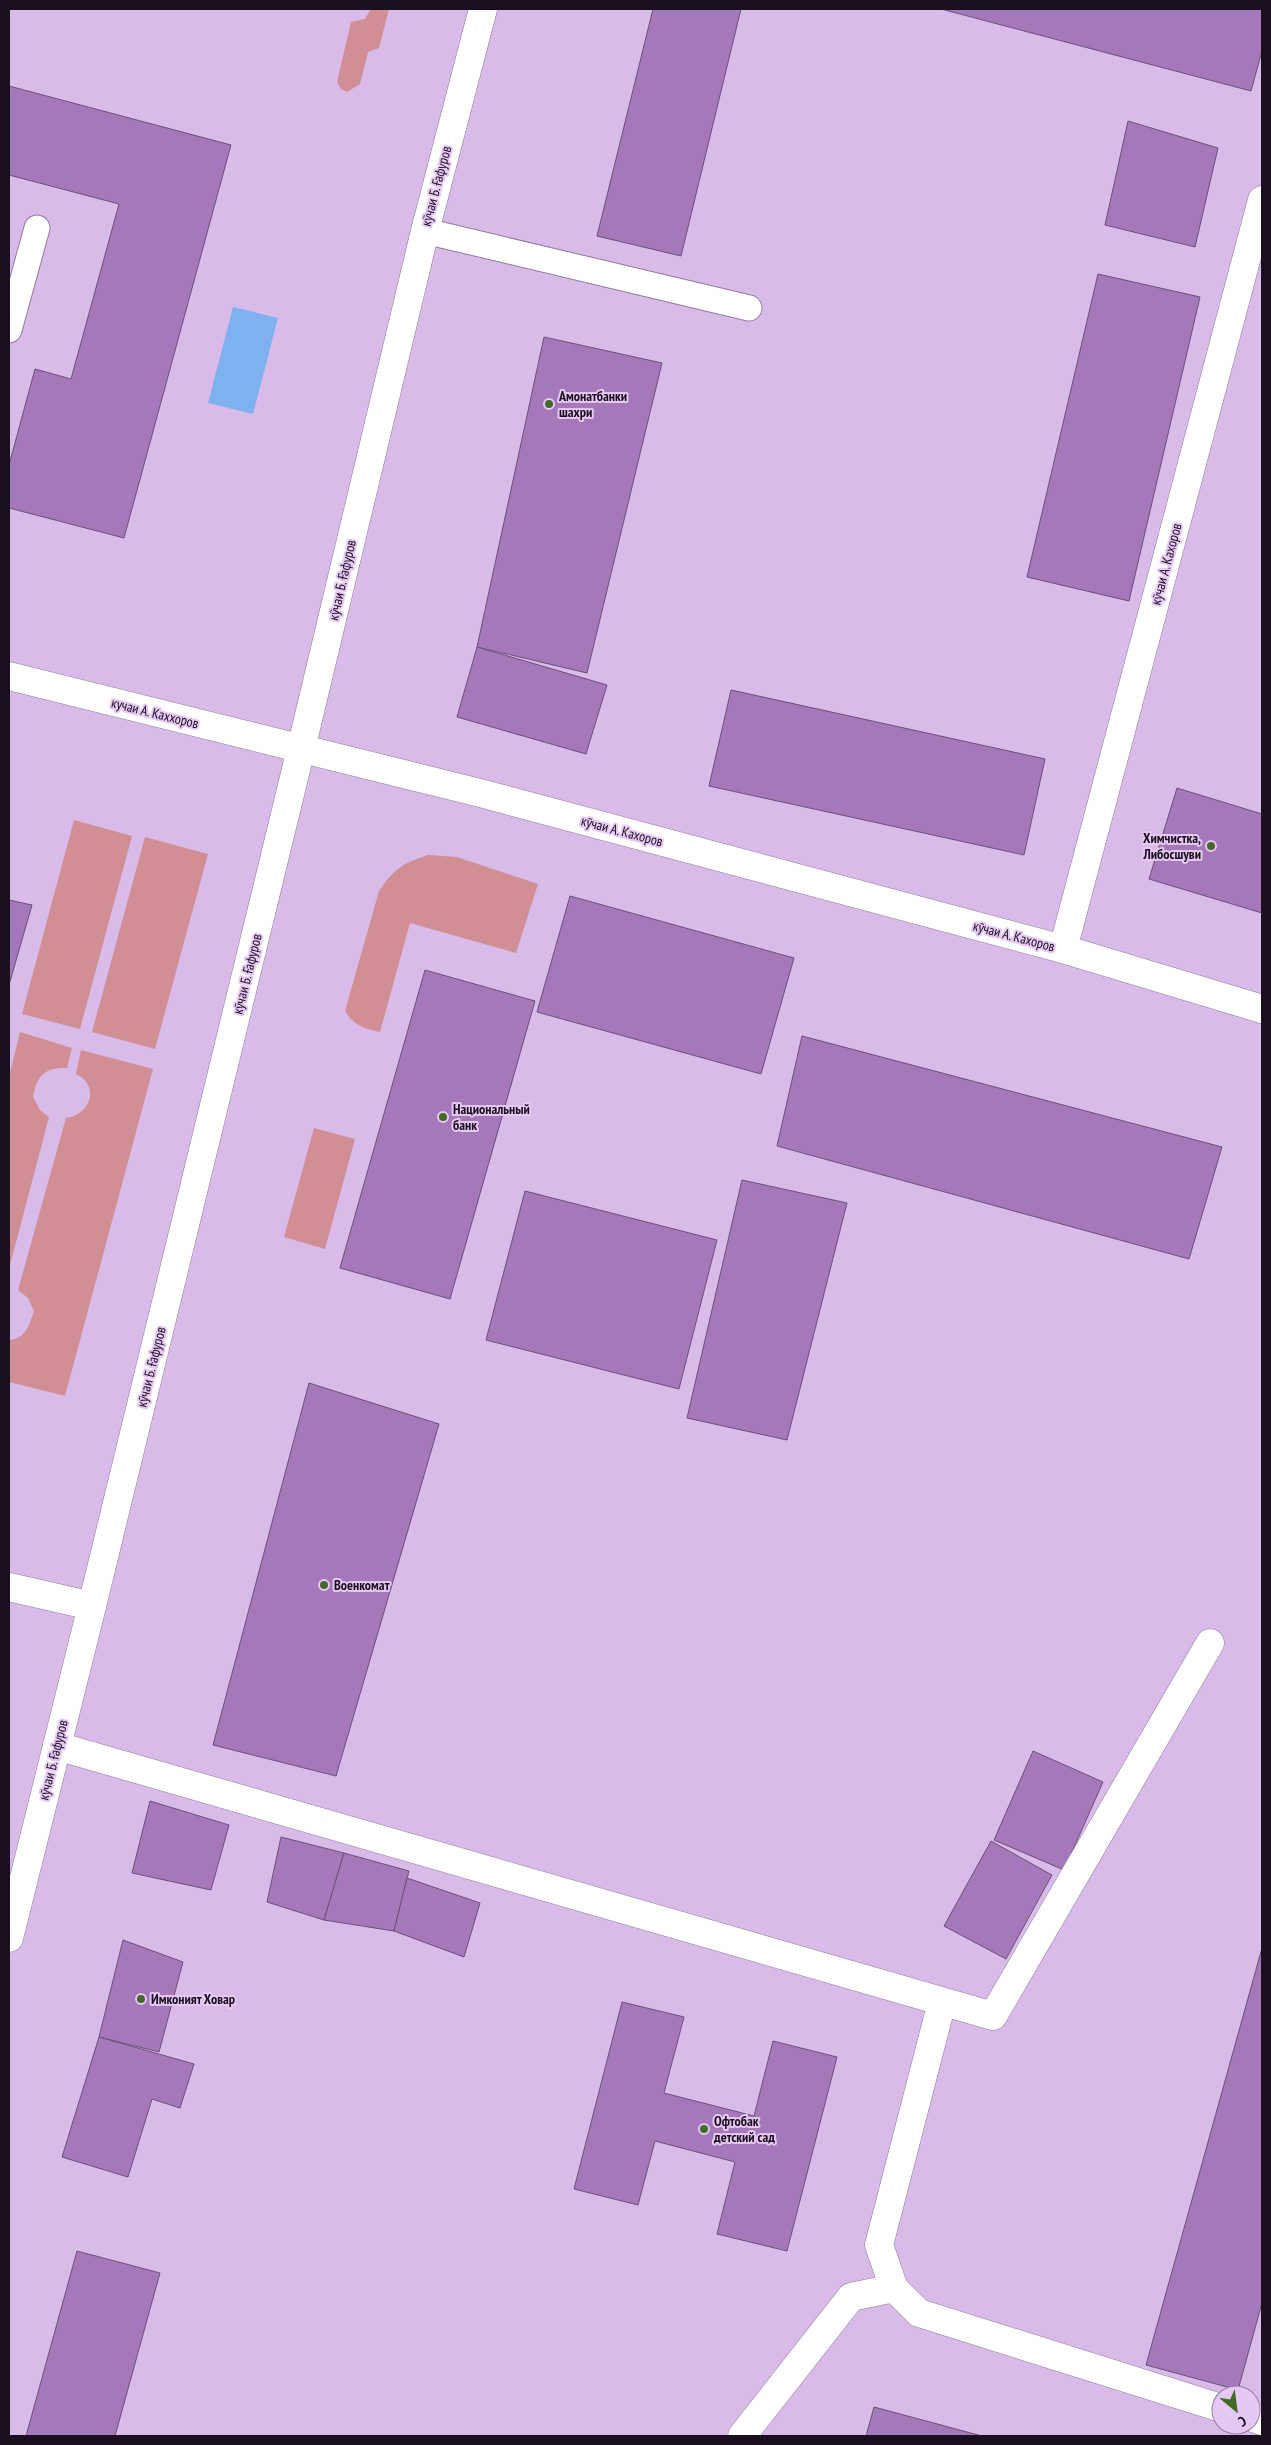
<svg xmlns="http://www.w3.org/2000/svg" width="1271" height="2445" viewBox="0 0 1271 2445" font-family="'PT Sans Narrow',sans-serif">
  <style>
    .green { fill: #d18e94 }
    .water { fill: #7eb1f0 }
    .building { fill: #a478b9; stroke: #6b5178 }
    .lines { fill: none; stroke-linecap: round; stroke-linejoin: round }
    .lane-casing { stroke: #9479a2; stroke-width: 27 }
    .street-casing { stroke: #9479a2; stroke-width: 29 }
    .secondary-casing { stroke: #9479a2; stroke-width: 29 }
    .lane { stroke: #fff; stroke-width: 25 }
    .street { stroke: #fff; stroke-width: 28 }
    .secondary { stroke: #fff; stroke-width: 28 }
    .poi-dot { fill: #436b26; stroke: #e6c8f5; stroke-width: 2 }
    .labels { text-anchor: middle; stroke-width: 4; stroke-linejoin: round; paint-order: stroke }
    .street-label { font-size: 14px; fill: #1a0f1f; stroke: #e6c8f5 }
    .poi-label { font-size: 14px; font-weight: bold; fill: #1a0f1f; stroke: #e6c8f5; text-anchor: start }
  </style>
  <rect width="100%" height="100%" fill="#d8bbe8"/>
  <g class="green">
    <polygon points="371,9 389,9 379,48 368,52 360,84 347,92 341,89 337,82 351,22 365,19"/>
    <polygon points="74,820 132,836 80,1029 22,1014"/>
    <polygon points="145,837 208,854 155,1049 92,1032"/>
    <path d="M 428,855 L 457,857 L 538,884 L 516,953 L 410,923 L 380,1032 C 364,1028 354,1026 345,1011 L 379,891 C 394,869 403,863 428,855 Z"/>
    <path d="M 20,1032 L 72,1048 L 67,1068 C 44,1067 37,1076 33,1097 L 40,1110 L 49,1117 L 9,1269 L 9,1077 Z"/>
    <path d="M 81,1050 L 153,1069 L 65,1396 L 9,1382 L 9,1340 C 26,1339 29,1325 34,1311 L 28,1298 L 18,1290 L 66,1118 C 90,1115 101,1086 76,1074 Z"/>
    <polygon points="314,1128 355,1139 325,1249 284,1237"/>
  </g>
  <polygon class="water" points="233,307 278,318 253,414 208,403"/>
  <g class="building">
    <polygon points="653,9 741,9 681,256 597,236"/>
    <polygon points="941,9 1262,9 1262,51 1251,91"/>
    <polygon points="9,86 231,145 124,538 9,508 9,465 35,369 71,379 119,204 9,175"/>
    <polygon points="1128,121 1218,148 1195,247 1105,225"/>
    <polygon points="1098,274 1200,297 1129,601 1027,577"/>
    <polygon points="544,337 662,363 587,673 477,647"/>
    <polygon points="477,647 607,685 586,754 457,717"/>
    <polygon points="731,690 1045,759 1024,855 709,786"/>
    <polygon points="1177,788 1262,814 1262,913 1149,879"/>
    <polygon points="570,896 794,958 761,1074 537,1012"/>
    <polygon points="9,900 32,905 9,985"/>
    <polygon points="425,970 535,1001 450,1299 340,1268"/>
    <polygon points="802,1036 1222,1147 1189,1259 777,1146"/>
    <polygon points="742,1180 847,1203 787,1440 687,1418"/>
    <polygon points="525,1191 717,1240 679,1389 486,1340"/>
    <polygon points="309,1383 439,1424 336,1776 213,1745"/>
    <polygon points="1033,1751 1103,1782 1064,1870 994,1840"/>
    <polygon points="150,1801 229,1825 211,1890 132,1873"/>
    <polygon points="281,1837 344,1853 324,1920 267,1902"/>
    <polygon points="991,1841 1052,1875 1006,1959 944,1926"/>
    <polygon points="344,1853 409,1871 394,1931 324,1920"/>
    <polygon points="407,1878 480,1903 464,1957 394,1931"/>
    <polygon points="123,1940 183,1962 159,2052 99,2037"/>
    <polygon points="1262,1948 1262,2303 1238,2390 1146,2365"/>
    <polygon points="622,2002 684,2017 664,2093 754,2116 773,2041 837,2057 787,2251 717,2234 735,2162 655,2141 638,2205 574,2189"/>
    <polygon points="99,2037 194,2064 180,2108 152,2099 128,2177 62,2157"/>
    <polygon points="77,2251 160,2273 115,2436 26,2436"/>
    <polygon points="874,2407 982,2436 866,2436"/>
  </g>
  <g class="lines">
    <g class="lane-casing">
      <g id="lane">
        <polyline points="425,231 749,308"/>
        <polyline points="9,330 37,228"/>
      </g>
    </g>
    <g class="street-casing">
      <g id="street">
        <polyline points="9,676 484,794 1063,949 1262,200"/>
        <polyline points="1063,949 1262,1009"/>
        <polyline points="9,1587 92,1606"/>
        <polyline points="57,1746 993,2016 1210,1643"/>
        <polyline points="942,2002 879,2245 894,2288 919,2313 1221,2408"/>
        <polyline points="1251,2417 1262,2421"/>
        <polyline points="742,2436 851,2297 894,2288"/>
      </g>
    </g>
    <g class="secondary-casing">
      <polyline id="secondary" points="9,1938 92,1606 301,749 425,231 483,9"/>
    </g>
    <use href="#lane" class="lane"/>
    <use href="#street" class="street"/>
    <use href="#secondary" class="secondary"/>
  </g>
  <g class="poi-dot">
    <circle cx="549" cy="404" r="5"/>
    <circle cx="1211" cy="846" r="5"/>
    <circle cx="443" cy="1117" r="5"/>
    <circle cx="324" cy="1585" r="5"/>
    <circle cx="141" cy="1999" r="5"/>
    <circle cx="704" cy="2129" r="5"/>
  </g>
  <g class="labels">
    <g class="street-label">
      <text transform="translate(436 186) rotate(-75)" y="5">кӯчаи Б. Ғафуров</text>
      <text transform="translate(1166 564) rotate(-75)" y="5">кӯчаи А. Кахоров</text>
      <text transform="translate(342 580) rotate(-77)" y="5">кӯчаи Б. Ғафуров</text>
      <text transform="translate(155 713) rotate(14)" y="5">кучаи А. Каххоров</text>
      <text transform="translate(622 831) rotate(15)" y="5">кӯчаи А. Кахоров</text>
      <text transform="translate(1014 936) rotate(15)" y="5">кӯчаи А. Кахоров</text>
      <text transform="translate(247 974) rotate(-76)" y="5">кӯчаи Б. Ғафуров</text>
      <text transform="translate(151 1367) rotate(-76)" y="5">кӯчаи Б. Ғафуров</text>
      <text transform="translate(53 1760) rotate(-76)" y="5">кӯчаи Б. Ғафуров</text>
    </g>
    <g class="poi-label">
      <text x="559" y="401">Амонатбанки<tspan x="559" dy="16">шахри</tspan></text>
      <text x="1201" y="843" text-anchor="end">Химчистка,<tspan x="1201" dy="16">Либосшуви</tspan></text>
      <text x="453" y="1114">Национальный<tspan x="453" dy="16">банк</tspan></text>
      <text x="334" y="1590">Военкомат</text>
      <text x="151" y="2004">Имконият Ховар</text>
      <text x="714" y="2126">Офтобак<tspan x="714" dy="16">детский сад</tspan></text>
    </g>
  </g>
  <rect width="1271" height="2445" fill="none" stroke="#1a0f1f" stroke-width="20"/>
  <g transform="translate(1236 2410) rotate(151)"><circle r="24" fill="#e6c8f5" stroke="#947e9f"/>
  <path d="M0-4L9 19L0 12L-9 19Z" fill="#436b26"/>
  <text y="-8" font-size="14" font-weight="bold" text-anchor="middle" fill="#1a0f1f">С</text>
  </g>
</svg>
